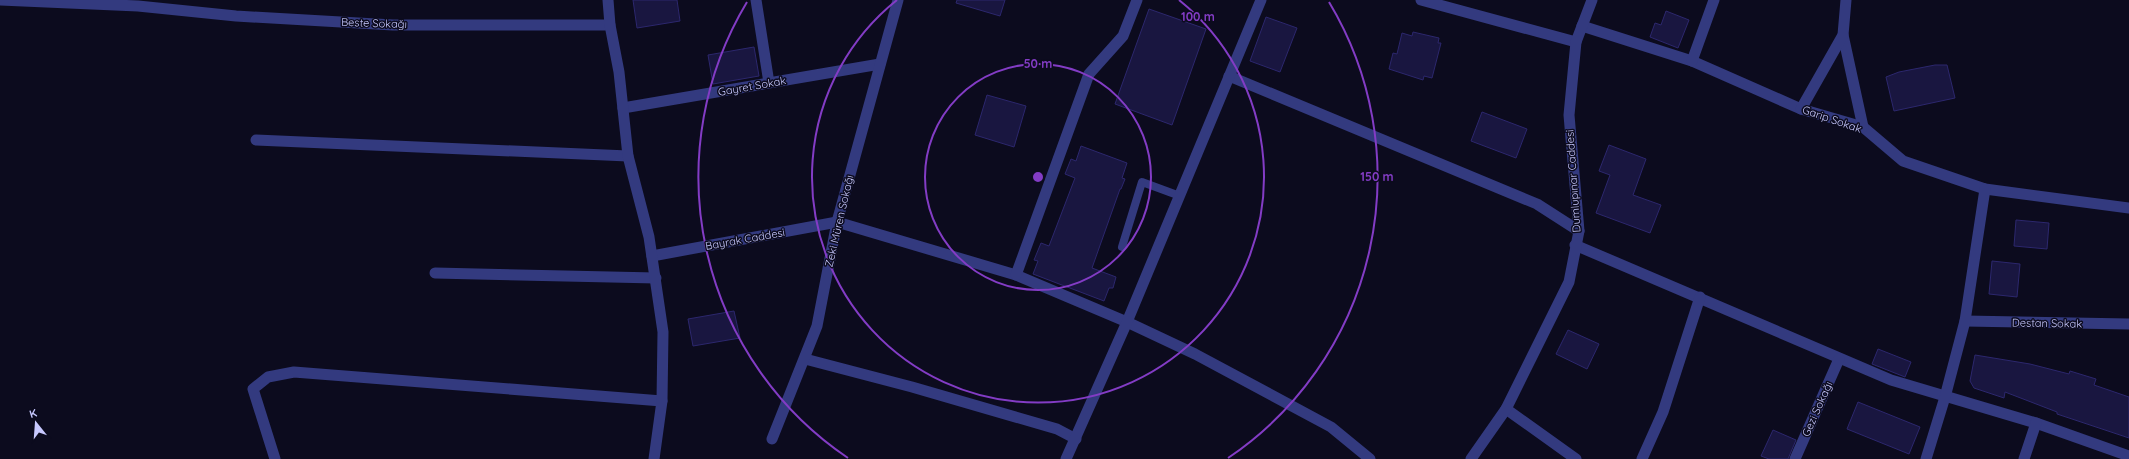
<svg xmlns="http://www.w3.org/2000/svg" width="2129" height="459" viewBox="0 0 2129 459" font-family="Quicksand,sans-serif">
  <style>
    .building { fill: #191640; stroke: #2c276d }
    .lines { fill: none; stroke-linecap: round; stroke-linejoin: round }
    .service { stroke: #333a7f; stroke-width: 8 }
    .minor { stroke: #333a7f; stroke-width: 11 }
    .tertiary { stroke: #333a7f; stroke-width: 11 }
    .ring { fill: none; stroke: #833cc5; stroke-width: 2 }
    .labels { text-anchor: middle; stroke-width: 3; stroke-linejoin: round; paint-order: stroke }
    .street-label { font-size: 11px; fill: #c8c9ff; stroke: #0c0b1e }
    .centre { fill: #833cc5; stroke: #0c0b1e; stroke-width: 2 }
    .ring-label { font-size: 12px; text-anchor: middle; font-weight: bold; fill: #833cc5; stroke: #0c0b1e; stroke-width: 3; stroke-linejoin: round; paint-order: stroke }
  </style>
  <rect width="100%" height="100%" fill="#0c0b1e"/>
  <g class="building">
    <polygon points="633,0 677,0 680,21 637,28"/>
    <polygon points="957,0 1005,0 1000,16 956,3"/>
    <polygon points="1149,9 1206,29 1172,125 1115,104"/>
    <polygon points="1666,11 1689,20 1678,48 1650,37 1655,23 1661,25"/>
    <polygon points="1266,17 1297,28 1280,72 1250,61"/>
    <polygon points="1413,32 1439,38 1438,43 1441,43 1432,78 1424,76 1423,80 1389,69 1393,53 1397,54 1402,33 1412,36"/>
    <polygon points="754,47 759,76 713,84 708,55"/>
    <polygon points="1935,65 1947,65 1955,98 1894,111 1886,77 1899,72"/>
    <polygon points="987,95 1026,106 1014,147 975,135"/>
    <polygon points="1482,112 1527,129 1516,158 1471,141"/>
    <polygon points="1609,145 1646,159 1633,195 1661,205 1650,233 1596,213 1610,175 1599,171"/>
    <polygon points="1081,146 1127,163 1122,178 1125,179 1121,189 1120,189 1092,268 1116,277 1113,288 1109,288 1104,301 1033,274 1038,261 1034,260 1041,243 1049,246 1075,178 1065,174 1071,159 1076,161"/>
    <polygon points="2016,220 2049,223 2047,249 2014,246"/>
    <polygon points="1992,261 2020,264 2017,297 1989,294"/>
    <polygon points="734,311 740,338 693,346 688,319"/>
    <polygon points="1568,330 1599,344 1587,369 1556,354"/>
    <polygon points="1878,349 1911,362 1905,377 1872,364"/>
    <polygon points="1975,355 2030,364 2069,374 2070,371 2096,379 2094,385 2129,397 2129,438 2057,414 2057,412 2005,392 2004,398 1974,388 1970,381"/>
    <polygon points="1858,402 1920,427 1909,454 1847,429"/>
    <polygon points="1773,430 1796,440 1788,459 1769,459 1761,456"/>
  </g>
  <g class="lines">
    <polyline class="service" points="1122,247 1142,182 1180,196"/>
    <g class="minor">
      <polyline points="0,0 138,6 236,16 393,25 610,25"/>
      <polyline points="756,0 769,83"/>
      <polyline points="1421,0 1576,42"/>
      <polyline points="1582,26 1692,61 1801,109 1863,127 1903,161 1985,189 2129,208"/>
      <polyline points="1843,35 1863,127"/>
      <polyline points="1692,61 1714,0"/>
      <polyline points="1229,76 1537,204 1579,231"/>
      <polyline points="623,108 880,64"/>
      <polyline points="1801,109 1843,35 1846,0"/>
      <polyline points="256,140 628,156"/>
      <polyline points="1575,245 1891,380 2036,423 2129,456"/>
      <polyline points="652,256 837,222 1016,275 1127,322 1195,354 1331,427 1370,459"/>
      <polyline points="435,273 656,278"/>
      <polyline points="1016,275 1089,74 1123,36 1137,0"/>
      <polyline points="1965,321 2129,324"/>
      <polyline points="805,359 912,387 1057,429 1076,439"/>
      <polyline points="1506,409 1576,459"/>
      <polyline points="275,459 253,389 268,377 294,372 662,401"/>
      <polyline points="1066,459 1127,322 1261,0"/>
      <polyline points="1642,459 1663,412 1700,297"/>
      <polyline points="1795,459 1839,359"/>
      <polyline points="1926,459 1945,397 1965,321 1985,189"/>
      <polyline points="2024,459 2036,423"/>
    </g>
    <g class="tertiary">
      <polyline points="608,0 610,25 619,72 628,156 649,237 663,332 662,401 654,459"/>
      <polyline points="772,439 817,326 837,222 898,0"/>
      <polyline points="1471,459 1506,409 1569,282 1579,231 1569,115 1576,42 1592,0"/>
    </g>
  </g>
  <g class="ring">
    <circle cx="1038" cy="177" r="113"/>
    <path d="M1179 0A226 226 0 1 1 897 0"/>
    <path d="M848 458A339 339 0 0 1 747 2M1329 2A339 339 0 0 1 1228 458"/>
  </g>
  <g class="labels">
    <g class="street-label">
      <text transform="translate(374 23) rotate(2)" y="4">Beste Sokağı</text>
      <text transform="translate(752 86) rotate(-10)" y="4">Gayret Sokak</text>
      <text transform="translate(1832 119) rotate(19)" y="4">Garip Sokak</text>
      <text transform="translate(1573 181) rotate(-94)" y="4">Dumlupınar Caddesi</text>
      <text transform="translate(839 221) rotate(-77)" y="4">Zeki Müren Sokağı</text>
      <text transform="translate(745 239) rotate(-10)" y="4">Bayrak Caddesi</text>
      <text transform="translate(2047 323) rotate(1)" y="4">Destan Sokak</text>
      <text transform="translate(1817 409) rotate(-66)" y="4">Gezi Sokağı</text>
    </g>
  </g>
  <circle cx="1038" cy="177" r="6" class="centre"/>
  <g class="ring-label">
    <text x="1198" y="21">100 m</text>
    <text x="1038" y="68">50 m</text>
    <text x="1377" y="181">150 m</text>
  </g>
  <g transform="translate(36 423) rotate(343)" stroke="#0c0b1e" stroke-width="3" paint-order="stroke">
  <path d="M0-3L7 15L0 10L-7 15Z" fill="#c8c9ff"/>
  <text y="-6" font-size="11" font-weight="bold" text-anchor="middle" fill="#c8c9ff">K</text>
  </g>
</svg>
